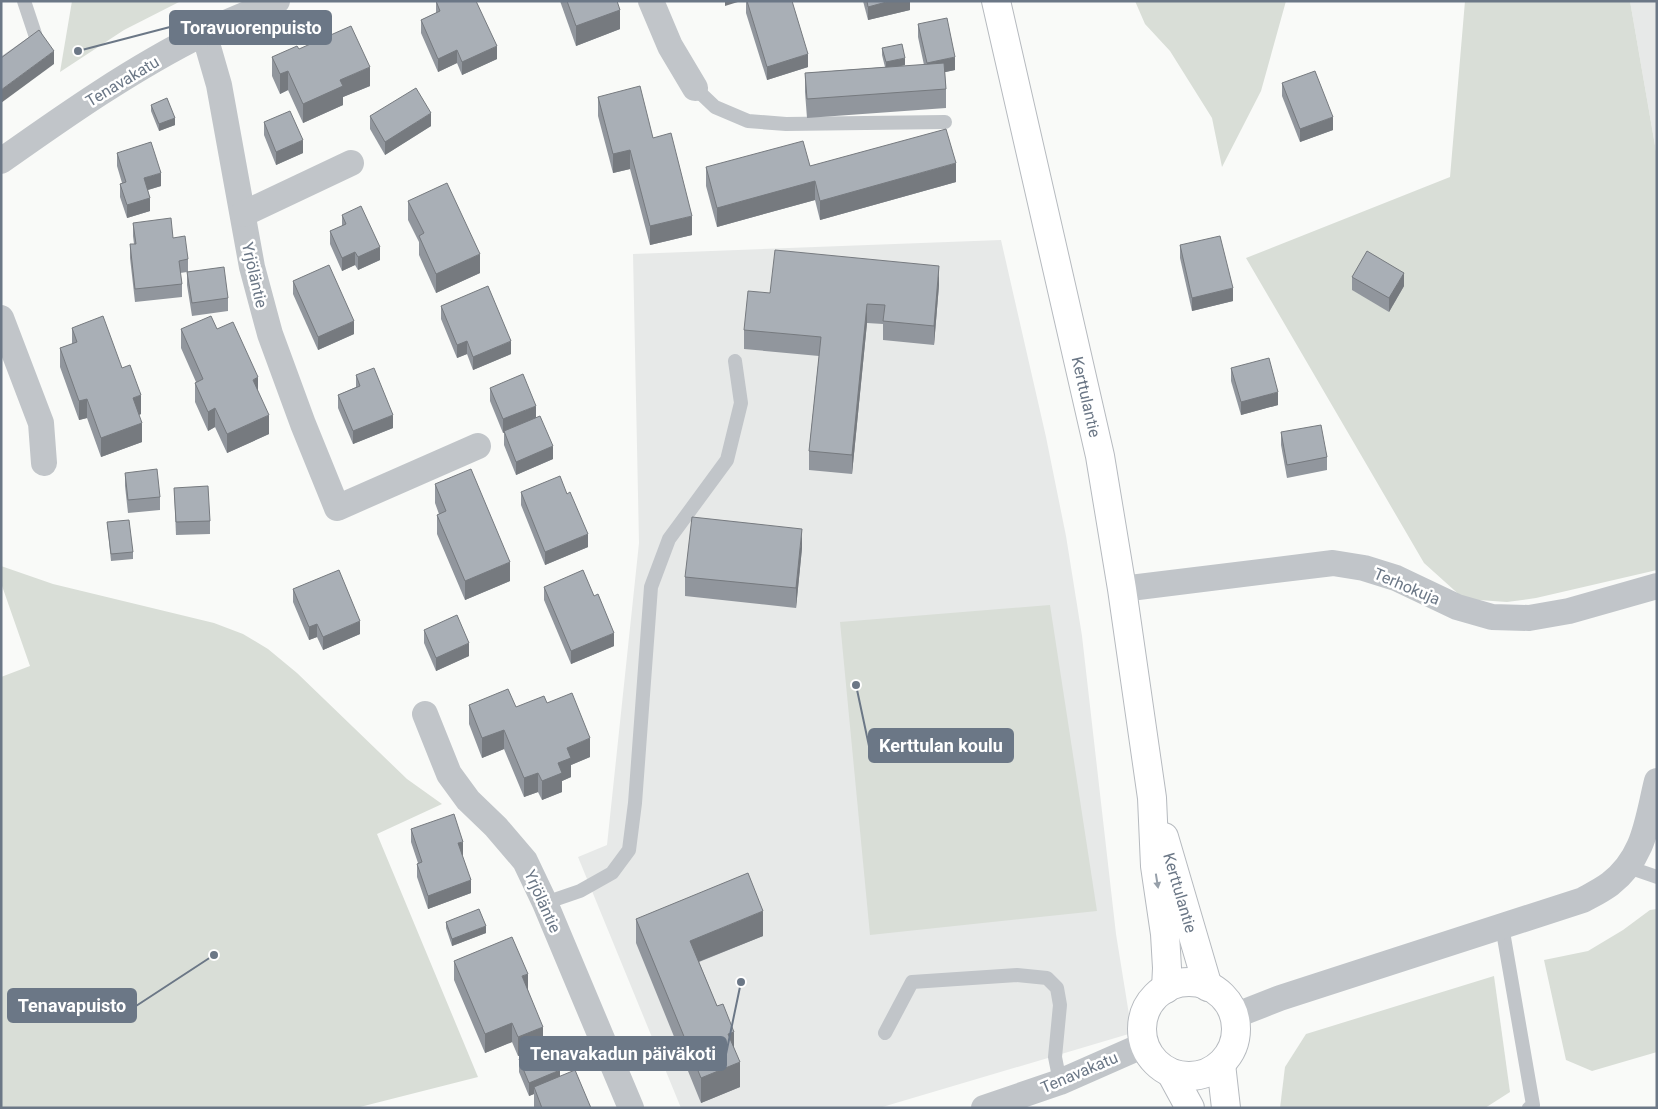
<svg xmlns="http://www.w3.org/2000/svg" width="1658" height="1109" viewBox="0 0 1658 1109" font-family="Roboto,sans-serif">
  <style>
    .built { fill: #e7e9e8 }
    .green { fill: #d9ded7 }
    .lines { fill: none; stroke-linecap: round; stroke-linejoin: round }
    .secondary-casing { stroke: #b6babf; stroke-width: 30 }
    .lane { stroke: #c1c5c9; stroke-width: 14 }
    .street { stroke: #c1c5c9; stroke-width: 26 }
    .secondary { stroke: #fff; stroke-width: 28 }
    .wall { fill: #91969d }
    .shaded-wall { fill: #767a7f }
    .building { fill: #a9afb6; stroke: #767a7f }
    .oneway { fill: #97a0aa }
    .labels { text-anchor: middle; stroke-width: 5; stroke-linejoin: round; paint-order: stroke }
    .street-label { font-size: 16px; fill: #6b7786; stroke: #fff }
    .leader { fill: none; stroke: #6b7786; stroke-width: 2 }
    .callout-dot { fill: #6b7786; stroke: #fff; stroke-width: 2 }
    .callout { fill: #6b7786; stroke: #6b7786; stroke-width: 2 }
    .callout-label { font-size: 18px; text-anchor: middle; font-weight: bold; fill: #fff }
  </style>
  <rect width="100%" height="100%" fill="#f9faf8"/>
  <g class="built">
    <polygon points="1630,1 1657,1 1657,157"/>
    <polygon points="1001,240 1046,437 1066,536 1082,636 1116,934 1132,1033 879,1108 681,1108 578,857 607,845 639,543 633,254"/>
  </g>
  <g class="green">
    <polygon points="72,1 181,1 124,30 60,72"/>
    <polygon points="1135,1 1286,1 1261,91 1222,167 1212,118 1170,51 1145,24"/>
    <polygon points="1465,1 1630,1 1657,157 1657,570 1536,598 1507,602 1464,599 1424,563 1246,258 1450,177"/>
    <polygon points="1,566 53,584 214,623 243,634 268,649 297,673 407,779 442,804 377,834 478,1077 356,1108 1,1108 1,677 30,666 1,583"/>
    <polygon points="1050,605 1097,911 870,935 840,622"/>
    <polygon points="1657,909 1657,1052 1592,1071 1566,1060 1544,960 1588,951 1623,930 1650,910"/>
    <polygon points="1494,976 1510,1092 1485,1108 1280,1108 1285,1067 1306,1034"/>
  </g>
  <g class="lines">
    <g class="secondary-casing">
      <g id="secondary">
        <path id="s1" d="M 996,1 L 1100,456 L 1122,589 L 1152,798 L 1155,866 L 1165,934 L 1167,968 L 1166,989"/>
        <path id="s2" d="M 1164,837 L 1208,987"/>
        <circle cx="1189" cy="1029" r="47"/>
        <polyline points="1221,1064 1226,1108"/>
        <polyline points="1171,1073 1190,1108"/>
      </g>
    </g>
    <g class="lane">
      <polyline points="1,65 37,40 24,1"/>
      <polyline points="695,88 715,107 748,121 786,124 945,122"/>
      <polyline points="1628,867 1657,877"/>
      <polyline points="545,903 580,891 612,873 629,850 635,803 651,587 669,539 727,460 741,403 735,361"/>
      <polyline points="1502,926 1533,1105 1529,1108"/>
      <polyline points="885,1033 912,982 1017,975 1047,978 1057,988 1060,1005 1055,1057 1060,1082"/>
    </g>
    <g class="street">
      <polyline points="651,1 670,46 695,88"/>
      <polyline points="204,33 219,85 252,267 270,334 303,424 337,508 478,446"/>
      <path d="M 1,161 C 66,115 133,68 204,33 C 228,21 253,12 277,1"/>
      <polyline points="243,214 351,163"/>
      <polyline points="1,318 41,423 44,463"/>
      <polyline points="1122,589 1333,563 1364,568 1396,578 1457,607 1492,617 1529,618 1569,611 1657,586"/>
      <polyline points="425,714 449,774 468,800 496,827 525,861 545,903 631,1108"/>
      <path d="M 1234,1016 L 1280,998 L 1583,900 C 1592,895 1602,890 1610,884 C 1645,857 1647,821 1657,781"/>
      <polyline points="984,1108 1060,1082 1144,1045"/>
    </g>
    <use href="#secondary" class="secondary"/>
  </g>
  <g class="wall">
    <polygon points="436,1 497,59 462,75 457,63 438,72 421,33 421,20 436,13"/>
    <polygon points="560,1 617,1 620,29 576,46"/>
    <polygon points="746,1 808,67 767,80 746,13"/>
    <polygon points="863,1 910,1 910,10 868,20"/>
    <polygon points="918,24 955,70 945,72 946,89 946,108 807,118 805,92 805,73 885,67 882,55 882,48 905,65 897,67 924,65 918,37"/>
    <polygon points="299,49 370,86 343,97 343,105 303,123 288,90 280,94 272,76 272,57"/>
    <polygon points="1282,83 1333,130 1300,142 1282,96"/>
    <polygon points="598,97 692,235 650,245 630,169 613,173 598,116"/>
    <polygon points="151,105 175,125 159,131 151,111"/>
    <polygon points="370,116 431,126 385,155 370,129"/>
    <polygon points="264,122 303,153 276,165 264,135"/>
    <polygon points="117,153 161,186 148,190 150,211 127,218 120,197 120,184 122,183 117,166"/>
    <polygon points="810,166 956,182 820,220 815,200 717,227 706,186 706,167"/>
    <polygon points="408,201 480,273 436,293 419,255 419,242 408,220"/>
    <polygon points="342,215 380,260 358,270 355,265 342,271 330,244 330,231 342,226"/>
    <polygon points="133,223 173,238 188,259 188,272 228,298 228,311 192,316 187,285 187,272 180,273 182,284 182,297 135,302 130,258 130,244 134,244 133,236"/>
    <polygon points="1180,245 1233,301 1192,311 1180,258"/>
    <polygon points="1352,277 1404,286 1389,312 1352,290"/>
    <polygon points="293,281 354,334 318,350 293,294"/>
    <polygon points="939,285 934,345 883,340 883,324 867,323 852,474 809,470 809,451 819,356 744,349 744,330 770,293"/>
    <polygon points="441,306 511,354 473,370 467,354 457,358 441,319"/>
    <polygon points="72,328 122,368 141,414 139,415 142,442 101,457 87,418 79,420 60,367 60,348 72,344"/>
    <polygon points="181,329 217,329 258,393 269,434 227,453 215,427 208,431 195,402 195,383 196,382 181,348"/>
    <polygon points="1231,368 1278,405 1241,415 1231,381"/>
    <polygon points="356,375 393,428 353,444 338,408 338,395 356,387"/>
    <polygon points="490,388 536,418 553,459 516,475 504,445 504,432 503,433 490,401"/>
    <polygon points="1281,432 1327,457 1327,470 1287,478 1281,445"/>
    <polygon points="125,473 160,497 160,510 128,513 125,486"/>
    <polygon points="435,484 510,581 465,600 437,534 437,515 439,514 435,503"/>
    <polygon points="174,488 210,521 210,534 176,535"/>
    <polygon points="521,492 588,547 545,565 521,505"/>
    <polygon points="107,522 133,552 133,559 111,561"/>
    <polygon points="802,548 796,608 685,596 685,577"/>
    <polygon points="544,587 614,646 571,664 544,600"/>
    <polygon points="293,589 360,634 323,650 317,637 309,640 293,602"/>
    <polygon points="424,630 469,656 436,671 424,643"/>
    <polygon points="547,703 590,757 571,765 571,777 562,781 562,792 542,800 538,792 524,797 504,749 482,758 469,724 469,705 516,707"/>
    <polygon points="411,829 463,855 462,855 471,893 428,909 417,877 417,864 418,863 411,842"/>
    <polygon points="636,919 763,936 699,962 734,1048 740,1087 701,1103 636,943"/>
    <polygon points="446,922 486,933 452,946 446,928"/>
    <polygon points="454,961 528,990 543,1046 518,1056 512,1042 485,1053 454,980"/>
    <polygon points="519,1059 560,1076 591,1108 534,1108 534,1094 529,1096 519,1072"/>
  </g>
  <g class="shaded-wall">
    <polygon points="725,1 741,1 725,6"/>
    <polygon points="890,1 910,1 910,10 868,20 868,7"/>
    <polygon points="620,10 620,29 576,46 576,26"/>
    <polygon points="497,46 497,59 462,75 462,62"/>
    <polygon points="457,50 457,63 438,72 438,59"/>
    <polygon points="54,51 54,64 1,103 1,90"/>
    <polygon points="808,54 808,67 767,80 767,67"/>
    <polygon points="955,57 955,70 927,76 927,63"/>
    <polygon points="905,58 905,65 886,69 886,62"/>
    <polygon points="370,67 370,86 343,97 343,105 303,123 303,104 340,80"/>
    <polygon points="288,71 288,90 280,94 280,74"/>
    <polygon points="431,113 431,126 385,155 385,142"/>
    <polygon points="1333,117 1333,130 1300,142 1300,129"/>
    <polygon points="175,118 175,125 159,131 159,124"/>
    <polygon points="303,140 303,153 276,165 276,152"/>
    <polygon points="630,150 630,169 613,173 613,154"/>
    <polygon points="956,163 956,182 820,220 820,201"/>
    <polygon points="161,173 161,186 144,191 144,178"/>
    <polygon points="815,181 815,200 717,227 717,208"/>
    <polygon points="150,198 150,211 127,218 127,205"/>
    <polygon points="692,216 692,235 650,245 650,226"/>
    <polygon points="380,247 380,260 358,270 358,257"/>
    <polygon points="355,252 355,265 342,271 342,258"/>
    <polygon points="480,254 480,273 436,293 436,274"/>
    <polygon points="939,266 939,285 934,345 934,326"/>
    <polygon points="1404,273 1404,286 1389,312 1389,298"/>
    <polygon points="1233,288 1233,301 1192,311 1192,298"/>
    <polygon points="867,304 867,323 852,474 852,455"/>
    <polygon points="354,321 354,334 318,350 318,337"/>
    <polygon points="467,341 467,354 457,358 457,345"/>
    <polygon points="511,341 511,354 473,370 473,357"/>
    <polygon points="258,377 258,396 253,380"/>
    <polygon points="1278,392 1278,405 1241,415 1241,402"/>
    <polygon points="141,395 141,414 133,417 133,398"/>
    <polygon points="87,399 87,418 79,420 79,401"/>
    <polygon points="536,406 536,419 503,433 503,419"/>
    <polygon points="215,408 215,427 208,431 208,412"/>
    <polygon points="269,415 269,434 227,453 227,434"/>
    <polygon points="393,415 393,428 353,444 353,431"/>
    <polygon points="142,423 142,442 101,457 101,438"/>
    <polygon points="553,446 553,459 516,475 516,462"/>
    <polygon points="802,529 802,548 796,608 796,588"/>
    <polygon points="588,534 588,547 545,565 545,552"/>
    <polygon points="510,562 510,581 465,600 465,581"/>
    <polygon points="360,621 360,634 323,650 323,637"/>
    <polygon points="317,624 317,637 309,640 309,627"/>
    <polygon points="614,633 614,646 571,664 571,651"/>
    <polygon points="469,643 469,656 436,671 436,658"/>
    <polygon points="504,730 504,749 482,758 482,738"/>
    <polygon points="590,738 590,757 571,765 571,777 562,781 562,792 542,800 542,781 567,748"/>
    <polygon points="538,773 538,792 524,797 524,778"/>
    <polygon points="463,842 463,855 458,856 458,843"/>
    <polygon points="471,880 471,893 428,909 428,896"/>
    <polygon points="763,911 763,936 690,965 690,941"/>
    <polygon points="486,926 486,933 452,946 452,939"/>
    <polygon points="528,974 528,993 522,976"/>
    <polygon points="512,1023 512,1042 485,1053 485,1034"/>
    <polygon points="543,1027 543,1046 518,1056 518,1037"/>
    <polygon points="734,1032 734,1056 728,1034"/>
    <polygon points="740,1062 740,1087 701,1103 701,1078"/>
    <polygon points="560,1070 560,1083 534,1087 534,1094 529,1096 529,1083"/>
  </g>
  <g class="building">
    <polygon points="436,1 476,1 497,46 462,62 457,50 438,59 421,20 440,11"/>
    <polygon points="567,1 617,1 620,10 576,26"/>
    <polygon points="747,1 792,1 808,54 767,67"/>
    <polygon points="867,1 890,1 868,7"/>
    <polygon points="947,18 955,57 927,63 918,24"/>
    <polygon points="351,26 370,67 340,80 343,86 303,104 288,71 280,74 272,57 297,46 299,49"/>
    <polygon points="39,30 54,51 1,90 1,58"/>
    <polygon points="902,44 905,58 886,62 882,48"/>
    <polygon points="944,63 946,89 807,99 805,73"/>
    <polygon points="1315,71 1333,117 1300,129 1282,83"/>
    <polygon points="640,86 653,138 671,133 692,216 650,226 630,150 613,154 598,97"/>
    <polygon points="416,88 431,113 385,142 370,116"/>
    <polygon points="167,98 175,118 159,124 151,105"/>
    <polygon points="290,111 303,140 276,152 264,122"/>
    <polygon points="946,129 956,163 820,201 815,181 717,208 706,167 803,141 810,166"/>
    <polygon points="151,142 161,173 144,178 150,198 127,205 120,184 126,182 117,153"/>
    <polygon points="447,183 480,254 436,274 419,236 424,233 408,201"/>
    <polygon points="361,206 380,247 358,257 355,252 342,258 330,231 346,224 342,215"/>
    <polygon points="171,218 173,238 185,236 188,259 179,261 182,284 135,289 130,244 136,244 133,223"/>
    <polygon points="1220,236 1233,288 1192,298 1180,245"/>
    <polygon points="775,250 939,266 934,326 883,321 885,305 867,304 852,455 809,451 821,337 744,330 748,291 770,293"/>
    <polygon points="1367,251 1404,273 1389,298 1352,277"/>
    <polygon points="329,265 354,321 318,337 293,281"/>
    <polygon points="224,267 228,298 192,303 187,272"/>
    <polygon points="488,286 511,341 473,357 467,341 457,345 441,306"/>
    <polygon points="103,316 122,368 130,365 141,395 133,398 142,423 101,438 87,399 79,401 60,348 77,342 72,328"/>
    <polygon points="211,316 217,329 233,322 258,377 253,380 269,415 227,434 215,408 208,412 195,383 203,379 181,329"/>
    <polygon points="1269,358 1278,392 1241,402 1231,368"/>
    <polygon points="374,368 393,415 353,431 338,395 360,386 356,375"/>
    <polygon points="523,374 536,406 503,419 490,388"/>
    <polygon points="540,416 553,446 516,462 504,431"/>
    <polygon points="1321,425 1327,457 1287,465 1281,432"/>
    <polygon points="157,469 160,497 128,500 125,473"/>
    <polygon points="471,469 510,562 465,581 437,515 446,511 435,484"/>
    <polygon points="560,476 567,494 570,492 588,534 545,552 521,492"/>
    <polygon points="208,486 210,521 176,522 174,488"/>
    <polygon points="692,517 802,529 796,588 685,577"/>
    <polygon points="129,520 133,552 111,554 107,522"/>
    <polygon points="339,570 360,621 323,637 317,624 309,627 293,589"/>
    <polygon points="583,570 594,596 598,594 614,633 571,651 544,587"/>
    <polygon points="457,615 469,643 436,658 424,630"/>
    <polygon points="508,689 516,707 544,696 547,703 572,693 590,738 567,748 571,758 558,763 562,773 542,781 538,773 524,778 504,730 482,738 469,705"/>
    <polygon points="454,814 463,842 458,843 471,880 428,896 417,864 422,862 411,829"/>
    <polygon points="748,873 763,911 690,941 717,1006 723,1004 734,1032 728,1034 740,1062 701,1078 636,919"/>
    <polygon points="479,909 486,926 452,939 446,922"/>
    <polygon points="512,937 528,974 522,976 543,1027 518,1037 512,1023 485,1034 454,961"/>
    <polygon points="550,1046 560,1070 529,1083 519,1059"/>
    <polygon points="575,1070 591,1108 542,1108 534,1087"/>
  </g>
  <defs><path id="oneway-solid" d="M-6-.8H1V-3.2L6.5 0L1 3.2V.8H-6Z" transform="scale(1.25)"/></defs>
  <use class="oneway" href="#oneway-solid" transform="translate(1157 881) rotate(81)"/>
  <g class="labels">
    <g class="street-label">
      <text transform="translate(122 81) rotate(-31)" y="6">Tenavakatu</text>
      <text transform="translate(255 275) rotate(77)" y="6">Yrjöläntie</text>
      <text dy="6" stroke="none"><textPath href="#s1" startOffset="406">Kerttulantie</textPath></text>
      <text transform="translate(1407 586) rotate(23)" y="6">Terhokuja</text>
      <text dy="6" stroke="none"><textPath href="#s2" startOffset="58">Kerttulantie</textPath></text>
      <text transform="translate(543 901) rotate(66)" y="6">Yrjöläntie</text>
      <text transform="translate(1079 1072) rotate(-23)" y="6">Tenavakatu</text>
    </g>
  </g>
  <path class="leader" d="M78 51L170 27M856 685L869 746M214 955L136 1006M741 982L726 1054"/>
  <g class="callout-dot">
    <circle cx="78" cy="51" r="5"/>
    <circle cx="856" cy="685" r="5"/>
    <circle cx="214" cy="955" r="5"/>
    <circle cx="741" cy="982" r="5"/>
  </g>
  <g class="callout">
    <rect x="170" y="11" width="161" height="33" rx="5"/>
    <rect x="869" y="729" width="144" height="33" rx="5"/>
    <rect x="8" y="989" width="128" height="33" rx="5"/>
    <rect x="520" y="1037" width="206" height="33" rx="5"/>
  </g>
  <g class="callout-label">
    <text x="251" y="34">Toravuorenpuisto</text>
    <text x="941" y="752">Kerttulan koulu</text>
    <text x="72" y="1012">Tenavapuisto</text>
    <text x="623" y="1060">Tenavakadun päiväkoti</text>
  </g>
  <rect width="1658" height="1109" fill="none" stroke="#6b7786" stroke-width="5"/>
</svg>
